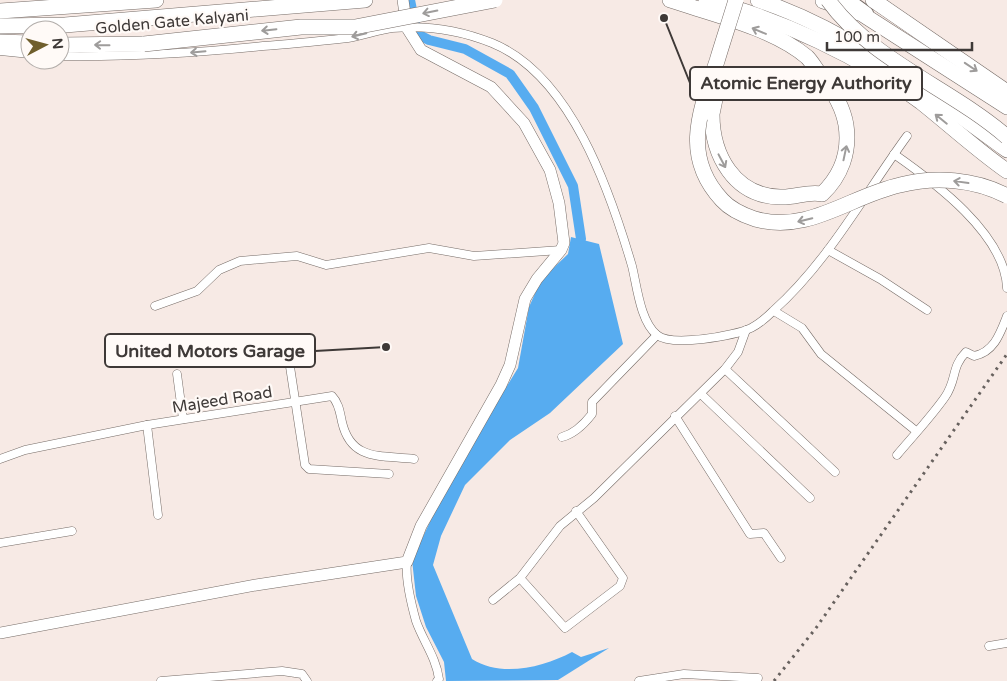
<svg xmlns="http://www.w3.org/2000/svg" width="1007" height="681" viewBox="0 0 1007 681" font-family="'Varela Round',sans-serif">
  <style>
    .water { fill: #57acf0 }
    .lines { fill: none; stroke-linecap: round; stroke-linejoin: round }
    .canal { stroke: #57acf0; stroke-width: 10 }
    .street-casing { stroke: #766c67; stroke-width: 9 }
    .secondary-casing { stroke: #766c67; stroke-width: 12 }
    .primary-casing { stroke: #766c67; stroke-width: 14 }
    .highway-casing { stroke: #766c67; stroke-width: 16 }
    .street { stroke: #fff; stroke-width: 8 }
    .secondary { stroke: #fff; stroke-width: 11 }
    .primary { stroke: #fff; stroke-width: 12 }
    .highway { stroke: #fff; stroke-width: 15 }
    .rail { stroke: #67615e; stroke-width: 3; stroke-dasharray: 2.5 5; stroke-linecap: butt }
    .highway-bridge-casing { stroke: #766c67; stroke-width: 16; stroke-linecap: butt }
    .highway-bridge { stroke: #fff; stroke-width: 15 }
    .oneway { stroke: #9e9c9b }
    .labels { text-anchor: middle; stroke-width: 4.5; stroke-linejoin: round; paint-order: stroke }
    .street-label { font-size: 16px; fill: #3e3937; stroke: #fffaf7 }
    .leader { fill: none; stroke: #3e3937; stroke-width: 2 }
    .callout-dot { fill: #3e3937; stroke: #fffaf7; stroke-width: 2 }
    .callout { fill: #fffaf7; stroke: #3e3937; stroke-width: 2 }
    .callout-label { font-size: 18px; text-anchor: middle; font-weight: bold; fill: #3e3937 }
  </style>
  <rect width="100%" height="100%" fill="#f7eae5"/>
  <path class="water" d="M 571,237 L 599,244 L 623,344 L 550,413 L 510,440 L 465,485 L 441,536 L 433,565 L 472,659 C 501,678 544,667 572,652 L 581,657 L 609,648 L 558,680 L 446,681 L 444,662 L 426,627 L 416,596 L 412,560 L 452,475 L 518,368 L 529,307 L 541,280 L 568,254 Z"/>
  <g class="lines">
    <polyline class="canal" points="410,0 417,34 429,40 465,49 510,74 534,108 573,186 581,239"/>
    <g class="street-casing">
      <g id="street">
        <polyline points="0,51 30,54"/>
        <path d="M 60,56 C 128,57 195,53 263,46 C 292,44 320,41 348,38 C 363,36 377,30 392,28 C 426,25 460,30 492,43 C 571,75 610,191 632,266 C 637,286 640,321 657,335 C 672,347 734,336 751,328 C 759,324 767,317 773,311 C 828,262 864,195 907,136"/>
        <path d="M 894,154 C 934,182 1005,234 1007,288"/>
        <polyline points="828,250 880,279 927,310"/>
        <polyline points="155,306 197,291 219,270 240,261 297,256 326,265 429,248 474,256 561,250"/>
        <polyline points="774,311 802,328 821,354 916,431"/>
        <polyline points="287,347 305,465 309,469 389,474"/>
        <polyline points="725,369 835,472"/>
        <polyline points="177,374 183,419"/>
        <polyline points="701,394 810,498"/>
        <polyline points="675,416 750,534 764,533 781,558"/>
        <polyline points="147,425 158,515"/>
        <path d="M 562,437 C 574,434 585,423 592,414 L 592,402 L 657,335"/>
        <path d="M 897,455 C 913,436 931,417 945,397 C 957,380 951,367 966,352 L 974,356 C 994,352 1000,334 1007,316"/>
        <path d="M 0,459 L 25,450 L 147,425 L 332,396 C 339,403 340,413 342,422 C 351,461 380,455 414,459"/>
        <polyline points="0,543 72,531"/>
        <path d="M 407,562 C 405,580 411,603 416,621 C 423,641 436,657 439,679 L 437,681"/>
        <polyline points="520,578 565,628 620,586 623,578 576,511"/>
        <polyline points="493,600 520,578 560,526 594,498 725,369 738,352 746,330"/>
        <polyline points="989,646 1007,643"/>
        <polyline points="161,681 282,671 302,674 307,681"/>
        <polyline points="639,681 684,674 758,678"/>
      </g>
    </g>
    <g class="secondary-casing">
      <polyline id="secondary" points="0,633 256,585 407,562 421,526 501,385 510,365 525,299 537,279 561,250 564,243 559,203 550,170 524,123 491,87 421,50 407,28 403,0"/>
    </g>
    <g class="primary-casing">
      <polyline id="primary" points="849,0 867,13"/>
    </g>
    <g class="highway-casing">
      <g id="highway">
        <path d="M 670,0 C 712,14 773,28 807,57 C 813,63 817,72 823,78 C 834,92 843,107 846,125 C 850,152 841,176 822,194 C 807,191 795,198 780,197 C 734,196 712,155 712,114"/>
        <path d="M 706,0 C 780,19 860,56 921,102 C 950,125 977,150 1007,171"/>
        <path d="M 758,0 C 852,31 928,93 1007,150"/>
        <polyline points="873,0 1007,92"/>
        <polyline points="823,1 862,14 1007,107"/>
        <polyline points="0,11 156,0"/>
        <polyline points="0,26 65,25 365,0"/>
        <polyline points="0,42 30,43"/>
        <polyline points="60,45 144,44"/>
      </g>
    </g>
    <use href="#street" class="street"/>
    <use href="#secondary" class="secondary"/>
    <use href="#primary" class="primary"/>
    <use href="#highway" class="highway"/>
    <polyline class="rail" points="774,681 816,628 1007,354"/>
    <g class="highway-bridge-casing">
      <g id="highway-bridge">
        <path d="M 736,0 C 730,20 723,41 717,61 C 700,111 681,156 722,200 C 731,210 743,215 755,219 C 809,234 850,196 900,185 C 935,176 975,179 1007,196"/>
        <path d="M 828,0 C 871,60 952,89 1007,137"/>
        <polyline points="144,44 301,27 355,27 495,0"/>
        <polyline points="712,114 719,80"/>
      </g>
    </g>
    <use href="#highway-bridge" class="highway-bridge"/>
  </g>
  <defs><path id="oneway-shaft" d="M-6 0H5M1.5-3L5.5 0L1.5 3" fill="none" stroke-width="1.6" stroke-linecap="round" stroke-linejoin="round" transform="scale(1.25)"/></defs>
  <g class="oneway">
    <use href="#oneway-shaft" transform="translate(430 12) rotate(169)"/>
    <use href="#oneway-shaft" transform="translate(269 30) rotate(174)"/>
    <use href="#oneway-shaft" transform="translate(759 31) rotate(-157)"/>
    <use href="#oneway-shaft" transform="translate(359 35) rotate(167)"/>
    <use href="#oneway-shaft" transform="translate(102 45) rotate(-179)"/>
    <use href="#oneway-shaft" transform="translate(198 52) rotate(175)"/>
    <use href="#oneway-shaft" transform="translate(971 67) rotate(34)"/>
    <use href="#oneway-shaft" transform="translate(941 119) rotate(-141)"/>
    <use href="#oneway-shaft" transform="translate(845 153) rotate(-78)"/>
    <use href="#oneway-shaft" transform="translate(722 161) rotate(62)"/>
    <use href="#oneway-shaft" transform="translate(961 182) rotate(-172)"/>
    <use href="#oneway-shaft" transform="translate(805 220) rotate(167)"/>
  </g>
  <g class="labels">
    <g class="street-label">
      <text transform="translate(172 21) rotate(-5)" y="6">Golden Gate Kalyani</text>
      <text transform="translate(222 399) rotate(-9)" y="6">Majeed Road</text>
    </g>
  </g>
  <path class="leader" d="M664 18L690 83M386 347L315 351"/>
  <g class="callout-dot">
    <circle cx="664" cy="18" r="5"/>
    <circle cx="386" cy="347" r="5"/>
  </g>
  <g class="callout">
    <rect x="690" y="67" width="232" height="33" rx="5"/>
    <rect x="105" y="334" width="210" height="33" rx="5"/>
  </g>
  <g class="callout-label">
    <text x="806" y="89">Atomic Energy Authority</text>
    <text x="210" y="357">United Motors Garage</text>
  </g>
  <g transform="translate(45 45) rotate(84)"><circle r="24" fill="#fffaf7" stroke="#b2adaa"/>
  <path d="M0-4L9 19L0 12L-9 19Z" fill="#6f5e2c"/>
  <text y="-8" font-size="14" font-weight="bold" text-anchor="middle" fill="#3e3937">N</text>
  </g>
  <path d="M827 42v8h145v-8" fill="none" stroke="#3e3937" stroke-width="2.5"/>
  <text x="834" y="42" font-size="15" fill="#3e3937" stroke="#fffaf7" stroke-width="4" paint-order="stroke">100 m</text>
</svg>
